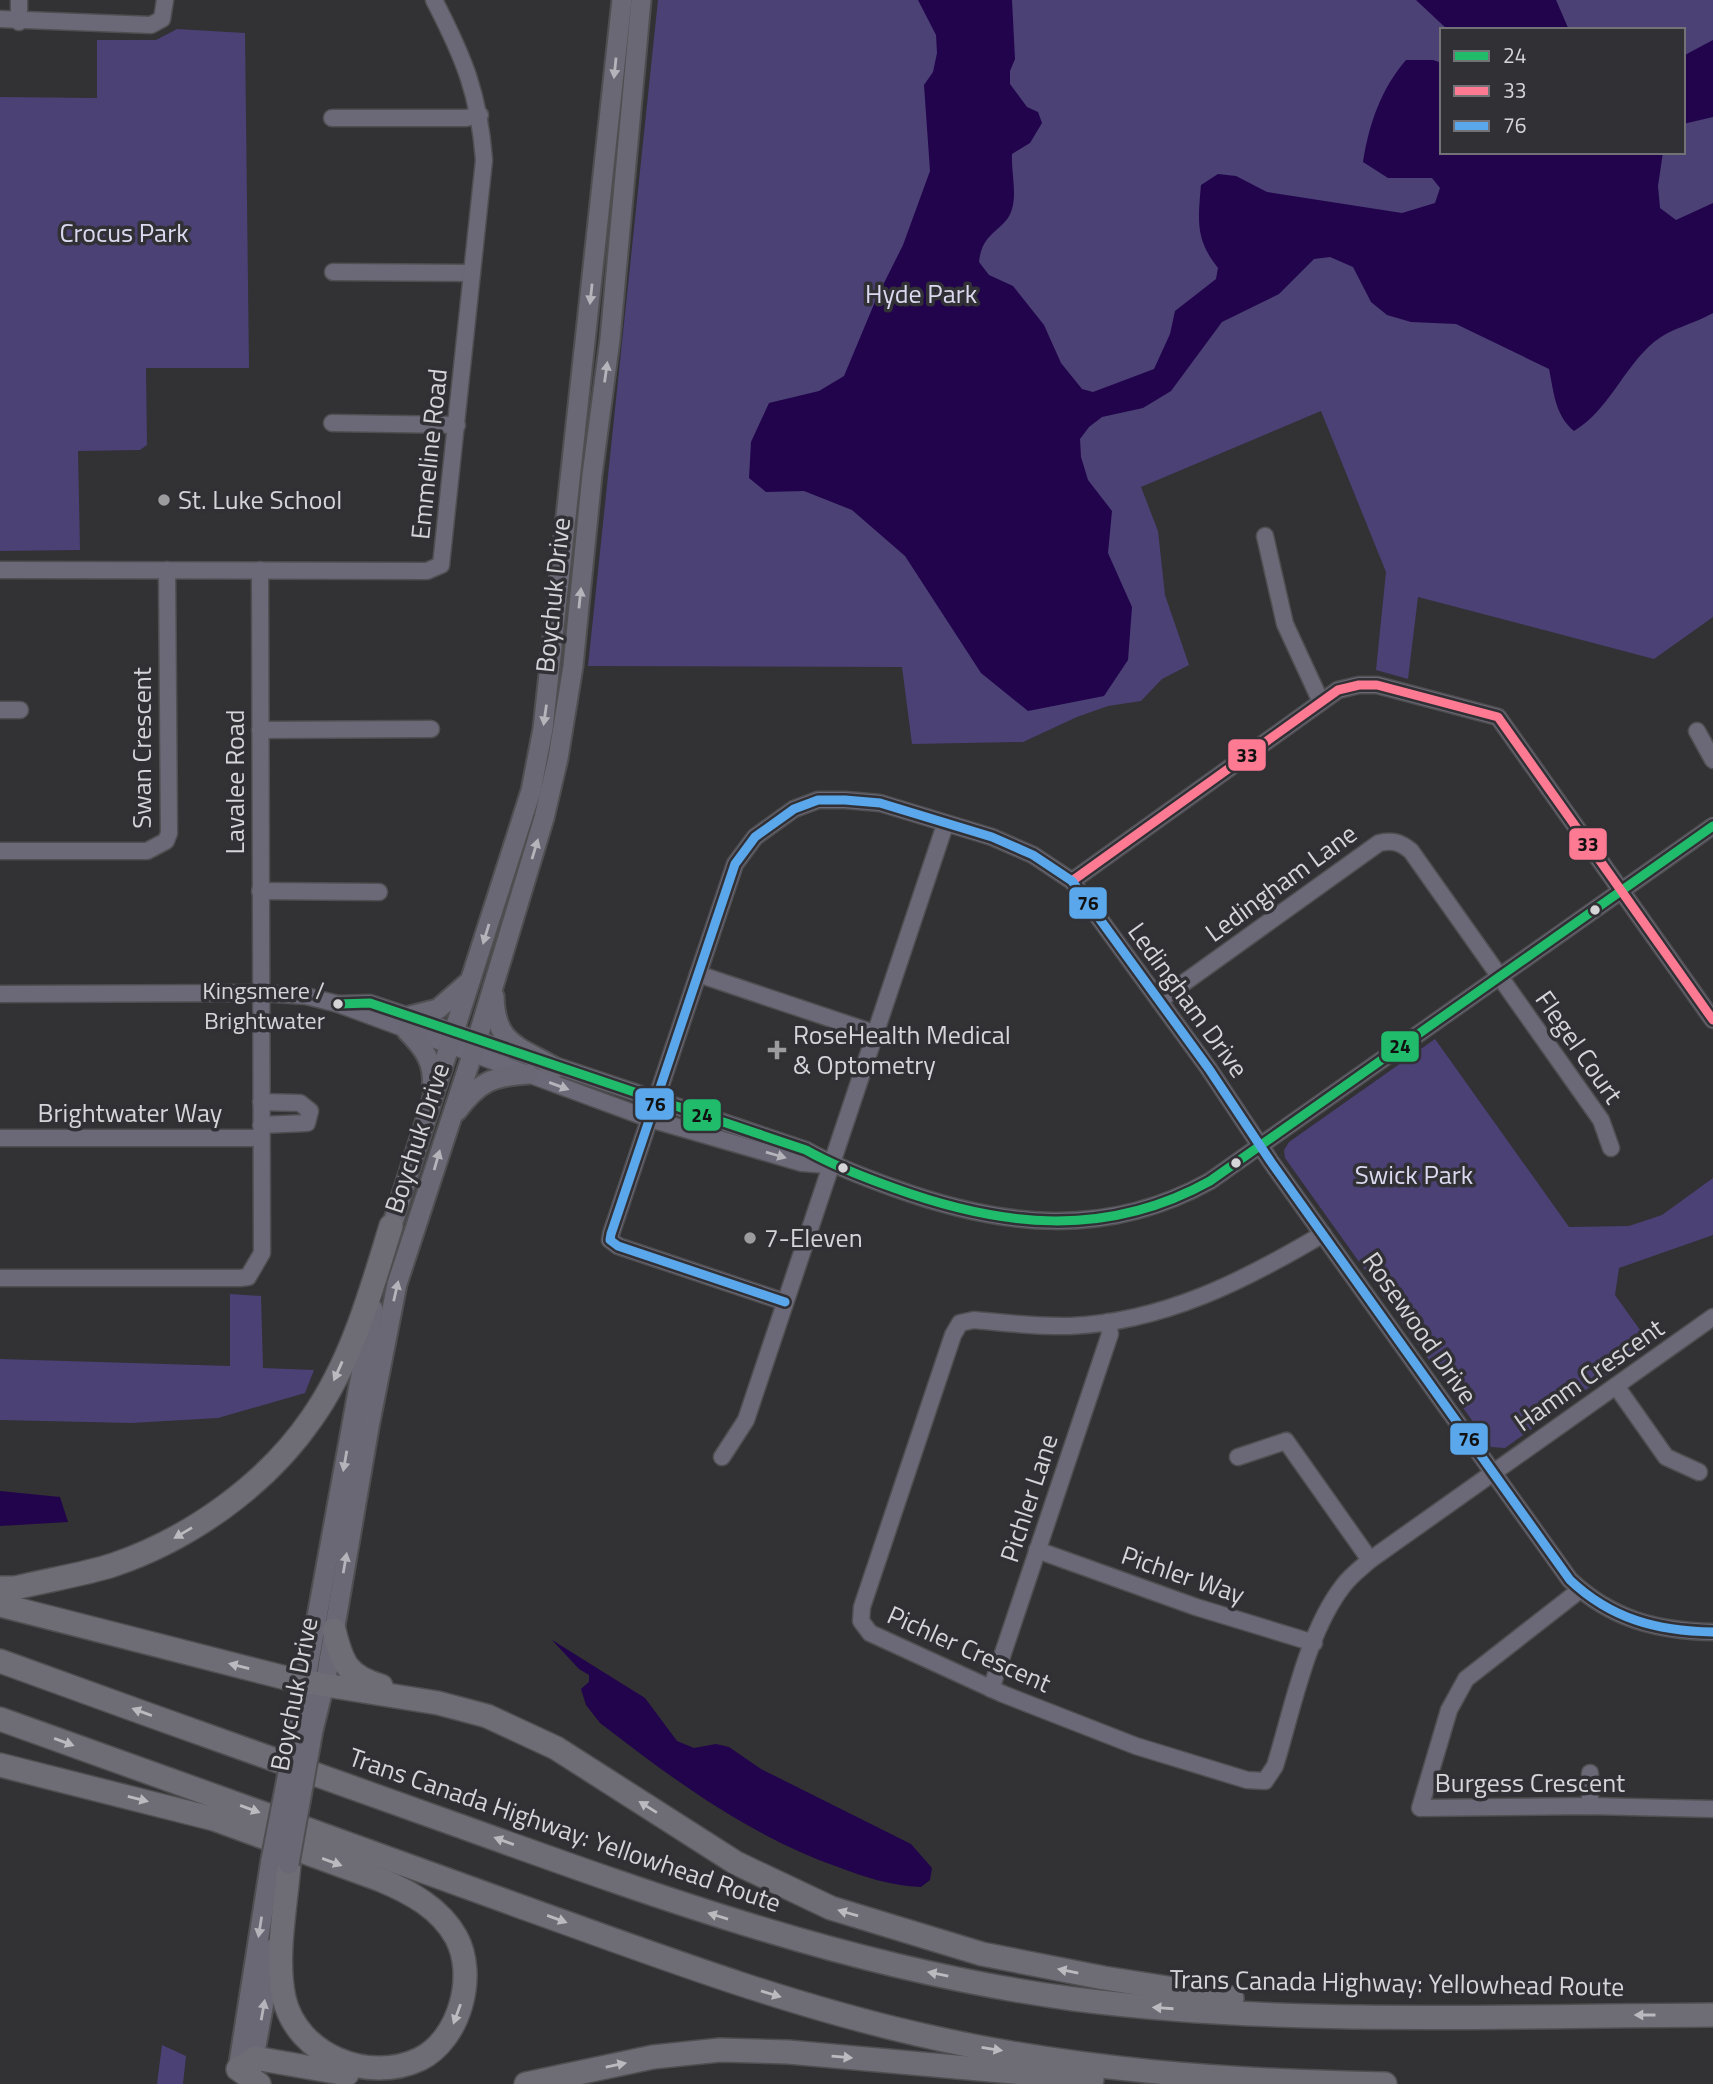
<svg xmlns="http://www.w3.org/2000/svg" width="1713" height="2084" viewBox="0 0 1713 2084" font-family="'Titillium Web',sans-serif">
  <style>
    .green { fill: #4b4175; fill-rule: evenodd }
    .water { fill: #21044c }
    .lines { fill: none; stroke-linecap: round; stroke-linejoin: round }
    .minor-casing { stroke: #4f4f51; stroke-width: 19 }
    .major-casing { stroke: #4f4f51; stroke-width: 23 }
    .highway-casing { stroke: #4f4f51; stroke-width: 26 }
    .minor { stroke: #6b6877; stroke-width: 16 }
    .major { stroke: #696874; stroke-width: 19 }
    .highway { stroke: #6e6c75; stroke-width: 23 }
    .major-bridge-casing { stroke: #4f4f51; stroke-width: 23; stroke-linecap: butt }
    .major-bridge { stroke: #696874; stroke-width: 19 }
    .bus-1-casing { stroke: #313035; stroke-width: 14 }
    .bus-2-casing { stroke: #313035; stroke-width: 14 }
    .bus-3-casing { stroke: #313035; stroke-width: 14 }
    .bus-1 { stroke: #20bc6c; stroke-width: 9 }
    .bus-2 { stroke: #fe7a93; stroke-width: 9 }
    .bus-3 { stroke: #5aa8eb; stroke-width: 9 }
    .oneway { fill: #b5b4ba }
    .oneway2 { fill: #b5b4bb }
    .oneway3 { fill: #bbbbbf }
    .poi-dot { fill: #9c9c9f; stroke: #313035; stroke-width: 2.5 }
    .bus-dot { fill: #d5d5d8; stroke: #313035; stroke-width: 2.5 }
    .labels { text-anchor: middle; stroke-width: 7; stroke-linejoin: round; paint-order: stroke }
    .bus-label { font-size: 24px; fill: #d5d5d8; stroke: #313035; text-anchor: end }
    .park-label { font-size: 26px; fill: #dbd9ef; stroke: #313035 }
    .street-label { font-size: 26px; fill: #d5d5d8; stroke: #313035 }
    .poi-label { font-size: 26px; fill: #d5d5d8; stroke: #313035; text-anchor: start }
    .line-badge { stroke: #313035; stroke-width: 2.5 }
    .pale-badge-label { font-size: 19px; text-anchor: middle; font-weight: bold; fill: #111 }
  </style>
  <rect width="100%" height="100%" fill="#323134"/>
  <g class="green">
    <path d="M 658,0 L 1713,0 L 1713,617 L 1654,659 L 1418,597 L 1408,679 L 1376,670 L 1386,572 L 1321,411 L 1141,487 L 1158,531 L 1165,595 L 1189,665 L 1162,679 L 1141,701 L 1108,706 L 1077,717 L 1023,742 L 912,744 L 902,667 L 588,666 ZM 1442,30 L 1683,30 L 1683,152 L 1442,152 Z"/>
    <polygon points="177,29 245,33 249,368 146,368 147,445 140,450 78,451 80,550 0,551 0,97 97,98 97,40 156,40"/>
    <polygon points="1435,1039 1569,1227 1629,1226 1662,1215 1713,1178 1713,1235 1619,1268 1615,1295 1650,1344 1505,1448 1491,1447 1285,1158 1284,1150 1289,1142"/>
    <polygon points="230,1294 261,1296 263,1368 314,1370 305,1393 218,1418 131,1423 0,1420 0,1359 230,1366"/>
    <polygon points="162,2045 186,2056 183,2084 157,2084"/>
  </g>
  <g class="water">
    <path d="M 918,0 L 1012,0 L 1015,59 L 1010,71 L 1010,84 L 1027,107 L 1038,112 L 1042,123 L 1030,143 L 1012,154 C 1011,172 1017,192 1012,209 C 1006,231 982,230 979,262 L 989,275 L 1013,286 L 1044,325 L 1061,363 L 1082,389 L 1093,392 L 1154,369 L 1170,334 L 1175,311 L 1216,279 L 1218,268 C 1195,239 1198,220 1201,185 L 1218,174 L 1236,176 L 1267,192 L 1402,213 L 1435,203 L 1440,188 L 1432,178 L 1388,178 L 1363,162 C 1369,124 1381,89 1406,60 L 1433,60 L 1442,63 L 1442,152 L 1663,152 L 1658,186 L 1660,208 L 1676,220 L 1713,203 L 1713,313 C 1694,324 1671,328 1654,342 C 1623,368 1609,410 1574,431 C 1555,415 1554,393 1549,369 L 1456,324 L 1411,322 L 1387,315 L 1371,302 L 1353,267 L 1330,257 L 1314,259 L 1279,294 L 1222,322 L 1171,391 L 1143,408 L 1102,417 L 1089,427 L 1080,439 L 1081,457 L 1088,480 L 1112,511 L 1108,553 L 1132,607 L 1128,660 L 1104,696 L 1028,711 L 981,673 L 905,556 L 852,510 L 804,491 L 766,492 L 749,478 L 751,442 L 769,403 L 819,391 L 844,376 L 877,297 L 903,245 L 930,171 L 924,85 L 933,72 L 937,53 L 936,35 Z"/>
    <polygon points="1416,0 1556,0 1569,30 1448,30"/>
    <polygon points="1713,40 1713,117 1683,124 1683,56"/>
    <polygon points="0,1491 60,1497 68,1522 0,1526"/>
    <path d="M 552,1640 L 645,1698 L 677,1741 L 694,1748 L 716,1744 L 729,1747 L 761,1769 L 911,1844 L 932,1868 L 930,1880 L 921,1887 C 891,1886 865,1877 838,1867 C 748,1835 674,1780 600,1723 L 586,1705 L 581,1689 L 589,1682 L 589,1675 L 579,1669 Z"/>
  </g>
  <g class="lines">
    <g class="minor-casing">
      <g id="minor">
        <polyline points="0,19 151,25 162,19 165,0"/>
        <polyline points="19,22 19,0"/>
        <polyline points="332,118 466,118 480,115"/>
        <polyline points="333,272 472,273"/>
        <polyline points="332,423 457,425"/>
        <polyline points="1265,536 1285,624 1321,702"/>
        <path d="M 0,570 L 427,571 L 441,565 L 484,160 C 479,94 464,58 434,0"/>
        <polyline points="0,710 20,710"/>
        <polyline points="260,730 431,729"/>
        <polyline points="1697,731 1713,760"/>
        <polyline points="0,851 147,851 166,841 169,833 167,570"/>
        <polyline points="1072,881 1338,690 1359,685 1377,685 1498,717 1713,1020"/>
        <polyline points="260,891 379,892"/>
        <polyline points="698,974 874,1033"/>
        <polyline points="0,994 261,993 306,996 338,1004 650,1119 802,1163 827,1165"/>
        <path d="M 1160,1000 L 1379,843 C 1393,840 1400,842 1411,851 L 1601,1120 L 1611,1148"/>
        <path d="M 338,1004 L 370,1003 L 806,1150 C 834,1166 863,1177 894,1188 C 1001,1227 1106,1239 1210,1181 L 1713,826"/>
        <polyline points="261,1102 300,1103 310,1111 307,1123 261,1125"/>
        <polyline points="0,1138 261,1138"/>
        <path d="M 1323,1234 C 1244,1281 1163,1322 1070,1326 C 1038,1327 1006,1323 974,1320 L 960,1323 L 953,1335 L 862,1607 L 861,1621 L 870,1633 L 1003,1694 L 1136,1746 L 1247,1780 L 1265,1781 L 1275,1766 C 1292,1711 1307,1632 1343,1586 C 1350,1576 1361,1568 1370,1560 L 1713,1317"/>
        <polyline points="0,1278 240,1278 248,1277 262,1253 260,570"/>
        <path d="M 785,1302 L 618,1246 L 610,1240 L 611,1234 L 735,864 L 755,837 L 794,809 L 818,800 L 845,800 L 880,803 L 992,837 L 1033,855 L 1072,881 L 1209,1069 L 1271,1162 L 1570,1580 C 1611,1619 1657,1631 1713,1632"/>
        <polyline points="1616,1386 1666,1457 1699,1472"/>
        <polyline points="722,1457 746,1420 945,825"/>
        <polyline points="1238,1457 1286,1441 1370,1560"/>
        <polyline points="1037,1550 1196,1607 1314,1643"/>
        <polyline points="1580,1590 1466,1679 1449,1710 1420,1808 1590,1806 1713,1809"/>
        <polyline points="991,1689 1110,1334 1108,1322"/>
        <polyline points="1590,1806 1590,1773"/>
      </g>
    </g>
    <g class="major-casing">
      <g id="major">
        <path d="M 494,996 C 495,1045 519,1046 556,1068"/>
        <polyline points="410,1016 438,1009 470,981"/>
        <path d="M 407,1031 C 424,1048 435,1063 432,1088"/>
        <path d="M 457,1111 C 479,1082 492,1076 528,1074"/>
        <polyline points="388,1238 531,791 543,729 622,0"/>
        <polyline points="297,1727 373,1309"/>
        <polyline points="313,1730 327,1673 369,1427 397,1284 477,1040 544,818 558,758 573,666 592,475 610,339 641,0"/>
        <polyline points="238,2069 271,1860"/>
        <polyline points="251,2073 274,1948"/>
      </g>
    </g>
    <g class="highway-casing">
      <g id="highway">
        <path d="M 0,1588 L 15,1588 C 47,1580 82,1575 113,1565 C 190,1539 266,1485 312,1418 C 352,1361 371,1291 391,1226"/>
        <polyline points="0,1605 294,1680 438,1703 487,1716 556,1748 736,1863 831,1908 982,1954 1104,1978 1232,1998"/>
        <path d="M 334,1630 C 342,1663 347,1676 381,1686"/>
        <path d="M 0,1661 C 153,1717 307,1771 460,1826 C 660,1898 862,1971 1074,1999 C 1285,2026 1501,2016 1713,2015"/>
        <path d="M 0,1719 C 170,1780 341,1841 511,1903 C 645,1951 778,2002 917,2034 C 1071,2070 1228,2081 1385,2084"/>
        <path d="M 0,1765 L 214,1819 L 381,1880 C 410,1892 440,1908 456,1937 C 477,1975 460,2039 420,2059 C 368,2084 297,2055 284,1998 C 275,1956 286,1906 289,1864"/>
        <polyline points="259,2084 238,2069 255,2058 347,2074"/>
        <polyline points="526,2084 653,2057 720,2050 788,2052 1092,2079"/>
      </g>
    </g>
    <use href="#minor" class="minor"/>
    <use href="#major" class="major"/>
    <use href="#highway" class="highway"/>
    <g class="major-bridge-casing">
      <g id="major-bridge">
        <polyline points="271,1860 297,1727"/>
        <polyline points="289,1864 313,1730"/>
      </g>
    </g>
    <use href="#major-bridge" class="major-bridge"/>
    <g class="bus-1-casing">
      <path id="bus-1" d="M 338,1004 L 370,1003 L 806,1150 C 834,1166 863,1177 894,1188 C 1001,1227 1106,1239 1210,1181 L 1713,826"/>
    </g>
    <g class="bus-2-casing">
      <polyline id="bus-2" points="1072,881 1338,690 1359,685 1377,685 1498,717 1713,1020"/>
    </g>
    <g class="bus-3-casing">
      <path id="bus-3" d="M 785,1302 L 618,1246 L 610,1240 L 611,1234 L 735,864 L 755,837 L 794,809 L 818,800 L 845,800 L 880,803 L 992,837 L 1033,855 L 1072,881 L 1209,1069 L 1271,1162 L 1570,1580 C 1611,1619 1657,1631 1713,1632"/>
    </g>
    <use href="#bus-1" class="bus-1"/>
    <use href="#bus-2" class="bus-2"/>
    <use href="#bus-3" class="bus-3"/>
  </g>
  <defs><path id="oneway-solid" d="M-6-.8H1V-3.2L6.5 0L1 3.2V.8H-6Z" transform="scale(1.75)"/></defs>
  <g class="oneway">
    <use href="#oneway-solid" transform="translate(615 68) rotate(96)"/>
    <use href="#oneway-solid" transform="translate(591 294) rotate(96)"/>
    <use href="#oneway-solid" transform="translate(606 372) rotate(-82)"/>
    <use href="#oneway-solid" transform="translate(580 598) rotate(-84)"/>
    <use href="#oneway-solid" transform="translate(545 715) rotate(98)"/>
    <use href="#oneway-solid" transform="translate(535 849) rotate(-73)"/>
    <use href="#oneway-solid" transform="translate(486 934) rotate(107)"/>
    <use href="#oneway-solid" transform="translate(437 1160) rotate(-74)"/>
    <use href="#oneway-solid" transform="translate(396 1291) rotate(-77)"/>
    <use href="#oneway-solid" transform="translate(345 1461) rotate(100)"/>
    <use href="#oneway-solid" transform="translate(345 1563) rotate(-80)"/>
    <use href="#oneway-solid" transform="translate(260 1927) rotate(99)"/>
    <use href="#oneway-solid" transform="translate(263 2010) rotate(-80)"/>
  </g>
  <g class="oneway2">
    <use href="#oneway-solid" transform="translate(559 1086) rotate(20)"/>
    <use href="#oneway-solid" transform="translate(776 1155) rotate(16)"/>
  </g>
  <g class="oneway3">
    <use href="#oneway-solid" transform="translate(338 1371) rotate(114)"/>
    <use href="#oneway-solid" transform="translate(183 1533) rotate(149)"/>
    <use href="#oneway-solid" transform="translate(239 1666) rotate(-166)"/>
    <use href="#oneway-solid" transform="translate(142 1712) rotate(-160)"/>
    <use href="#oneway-solid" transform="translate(64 1742) rotate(20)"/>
    <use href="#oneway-solid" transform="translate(138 1799) rotate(14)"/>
    <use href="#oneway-solid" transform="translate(648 1807) rotate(-148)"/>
    <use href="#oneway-solid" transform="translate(250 1809) rotate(20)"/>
    <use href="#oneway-solid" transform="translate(504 1841) rotate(-160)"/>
    <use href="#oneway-solid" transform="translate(332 1862) rotate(20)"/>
    <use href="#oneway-solid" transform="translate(848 1913) rotate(-164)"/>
    <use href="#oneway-solid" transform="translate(718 1916) rotate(-163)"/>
    <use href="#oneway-solid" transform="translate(557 1919) rotate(20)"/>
    <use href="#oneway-solid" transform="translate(1068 1971) rotate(-169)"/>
    <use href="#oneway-solid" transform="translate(938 1974) rotate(-169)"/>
    <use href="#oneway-solid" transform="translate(771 1994) rotate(17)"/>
    <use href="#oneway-solid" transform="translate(1163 2008) rotate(-176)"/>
    <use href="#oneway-solid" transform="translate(457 2014) rotate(110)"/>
    <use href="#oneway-solid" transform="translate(1645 2015) rotate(180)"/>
    <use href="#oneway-solid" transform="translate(992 2049) rotate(9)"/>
    <use href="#oneway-solid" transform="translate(842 2057) rotate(5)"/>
    <use href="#oneway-solid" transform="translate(616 2065) rotate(-12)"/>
  </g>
  <g class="poi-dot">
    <circle cx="164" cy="500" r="7"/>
    <path d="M773.5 1039.5h7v7h7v7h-7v7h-7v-7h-7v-7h7z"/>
    <circle cx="750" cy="1238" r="7"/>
  </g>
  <g class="bus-dot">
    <circle cx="1595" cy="910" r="6"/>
    <circle cx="338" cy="1004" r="6"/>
    <circle cx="1236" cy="1163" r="6"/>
    <circle cx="843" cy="1168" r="6"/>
  </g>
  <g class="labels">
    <g class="bus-label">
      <text x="325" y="999">Kingsmere /<tspan x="325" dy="30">Brightwater</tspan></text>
    </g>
    <g class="park-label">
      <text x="124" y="242">Crocus Park</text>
      <text x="921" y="303">Hyde Park</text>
      <text x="1414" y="1184">Swick Park</text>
    </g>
    <g class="street-label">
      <text transform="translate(429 454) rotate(-84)" y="9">Emmeline Road</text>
      <text transform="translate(553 595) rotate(-84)" y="9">Boychuk Drive</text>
      <text transform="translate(142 748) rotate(-90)" y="9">Swan Crescent</text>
      <text transform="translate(235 782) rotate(-90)" y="9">Lavalee Road</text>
      <text transform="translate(1281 883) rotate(-36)" y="9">Ledingham Lane</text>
      <text transform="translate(1188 1000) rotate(54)" y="9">Ledingham Drive</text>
      <text transform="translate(1579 1047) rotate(55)" y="9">Flegel Court</text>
      <text x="130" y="1122">Brightwater Way</text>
      <text transform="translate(417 1138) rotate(-72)" y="9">Boychuk Drive</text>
      <text transform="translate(1420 1328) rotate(55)" y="9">Rosewood Drive</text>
      <text transform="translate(1589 1375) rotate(-35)" y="9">Hamm Crescent</text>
      <text transform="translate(1029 1498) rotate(-72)" y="9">Pichler Lane</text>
      <text transform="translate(1183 1575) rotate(19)" y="9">Pichler Way</text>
      <text transform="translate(969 1649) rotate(24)" y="9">Pichler Crescent</text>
      <text transform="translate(294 1694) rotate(-79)" y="9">Boychuk Drive</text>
      <text x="1530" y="1792">Burgess Crescent</text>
      <text transform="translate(565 1830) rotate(19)" y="9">Trans Canada Highway: Yellowhead Route</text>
      <text transform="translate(1397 1983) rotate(1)" y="9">Trans Canada Highway: Yellowhead Route</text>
    </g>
    <g class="poi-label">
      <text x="178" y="509">St. Luke School</text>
      <text x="793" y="1044">RoseHealth Medical<tspan x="793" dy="30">&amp; Optometry</tspan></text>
      <text x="764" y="1247">7-Eleven</text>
    </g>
  </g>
  <g class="line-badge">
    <rect x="1227" y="738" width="40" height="34" rx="7" fill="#fe7a93"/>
    <rect x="1568" y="827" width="40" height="34" rx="7" fill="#fe7a93"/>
    <rect x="1068" y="886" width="40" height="34" rx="7" fill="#5aa8eb"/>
    <rect x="1380" y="1030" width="40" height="33" rx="7" fill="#20bc6c"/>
    <rect x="634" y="1087" width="41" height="34" rx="7" fill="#5aa8eb"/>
    <rect x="682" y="1098" width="40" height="34" rx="7" fill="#20bc6c"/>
    <rect x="1449" y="1422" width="40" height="34" rx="7" fill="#5aa8eb"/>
  </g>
  <g class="pale-badge-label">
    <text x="1247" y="762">33</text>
    <text x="1588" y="851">33</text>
    <text x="1088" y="910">76</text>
    <text x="1400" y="1053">24</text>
    <text x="655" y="1111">76</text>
    <text x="702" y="1122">24</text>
    <text x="1469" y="1446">76</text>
  </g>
  <rect x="1440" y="28" width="245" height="126" fill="#313035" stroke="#737276" stroke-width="2"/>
  <rect x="1454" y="51" width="35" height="10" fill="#20bc6c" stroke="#737276" stroke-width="2"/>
  <text x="1503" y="63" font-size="21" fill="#d5d5d8">24</text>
  <rect x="1454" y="86" width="35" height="10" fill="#fe7a93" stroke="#737276" stroke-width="2"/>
  <text x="1503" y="98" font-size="21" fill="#d5d5d8">33</text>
  <rect x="1454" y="121" width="35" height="10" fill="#5aa8eb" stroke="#737276" stroke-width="2"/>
  <text x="1503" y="133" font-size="21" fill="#d5d5d8">76</text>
</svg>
